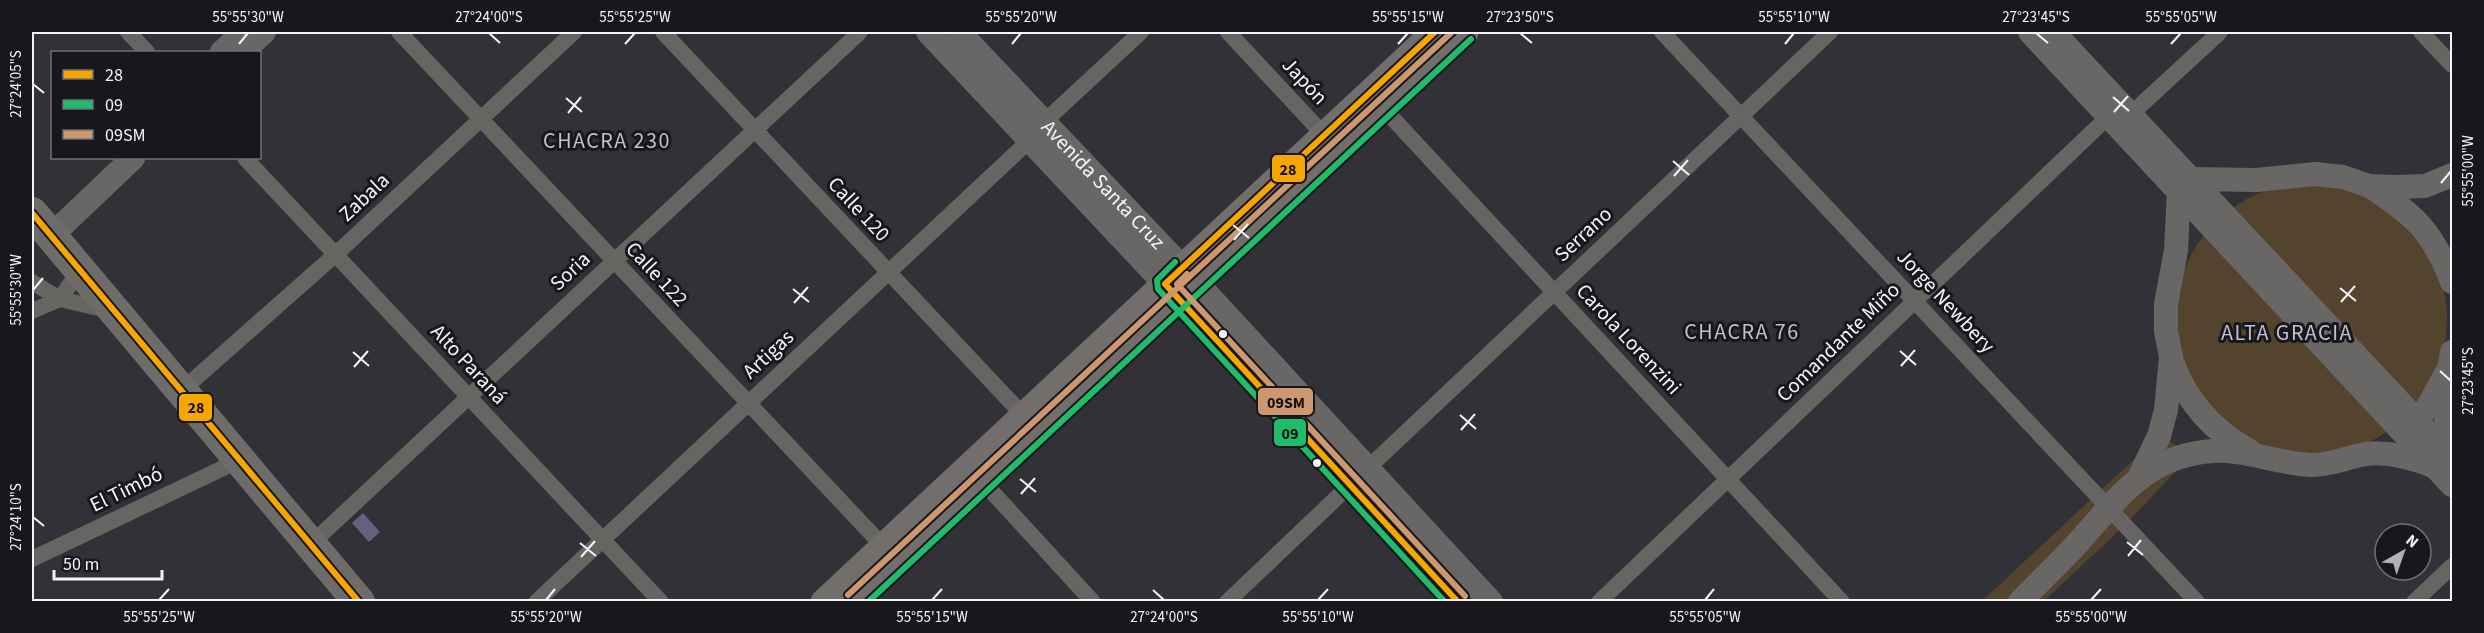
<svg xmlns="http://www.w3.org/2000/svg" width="2484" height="633" viewBox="0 0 2484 633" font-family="'Source Sans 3',sans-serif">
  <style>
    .green { fill: #54442e }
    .water { fill: #64607e }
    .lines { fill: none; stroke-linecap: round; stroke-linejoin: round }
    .street { stroke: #676562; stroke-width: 16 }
    .secondary { stroke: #696765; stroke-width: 24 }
    .primary { stroke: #726e6c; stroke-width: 27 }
    .highway { stroke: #6e6c69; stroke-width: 32 }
    .bus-1-casing { stroke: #18171c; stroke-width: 10 }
    .bus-2-casing { stroke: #18171c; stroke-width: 10 }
    .bus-3-casing { stroke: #18171c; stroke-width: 10 }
    .bus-1 { stroke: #f7a600; stroke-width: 6 }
    .bus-2 { stroke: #20bc6c; stroke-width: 6 }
    .bus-3 { stroke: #cd976f; stroke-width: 6 }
    .ticks { fill: none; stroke: #f4f4fc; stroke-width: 2 }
    .bus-dot { fill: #f4f4fc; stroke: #18171c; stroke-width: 2 }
    .labels { text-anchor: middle; stroke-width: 6; stroke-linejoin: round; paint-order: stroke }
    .street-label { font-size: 21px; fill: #f4f4fc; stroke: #18171c }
    .neighbourhood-label { font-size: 22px; letter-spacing: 1.5px; fill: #c2c0d0; stroke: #18171c }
    .line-badge { stroke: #18171c; stroke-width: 2 }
    .pale-badge-label { font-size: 16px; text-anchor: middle; font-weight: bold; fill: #111 }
    .neatline { fill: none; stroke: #f4f4fc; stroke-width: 2 }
    .ticks-label { font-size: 15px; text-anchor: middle; fill: #f4f4fc }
  </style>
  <rect width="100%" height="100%" fill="#313137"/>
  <g class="green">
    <circle cx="2311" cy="319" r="136"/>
    <polygon points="2159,436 2192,454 2125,525 2044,601 1981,602"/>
  </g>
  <polygon class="water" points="363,513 380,532 369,542 352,523"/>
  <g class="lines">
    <g class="street">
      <polyline points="128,32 147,52"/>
      <polyline points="399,32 883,546"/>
      <polyline points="663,32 1023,415"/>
      <polyline points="1228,32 1324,135"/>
      <polyline points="1662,32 2197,602"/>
      <polyline points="2421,32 2452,65"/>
      <polyline points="1383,108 1842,602"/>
      <polyline points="2131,114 2220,32"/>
      <polyline points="1044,122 1141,32"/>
      <polyline points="245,158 661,602"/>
      <polyline points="32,282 60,299 111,311"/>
      <polyline points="32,311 60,299 79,271"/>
      <polyline points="181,391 336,254 574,32"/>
      <polyline points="1368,468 1830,32"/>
      <polyline points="983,482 1093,602"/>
      <polyline points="311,544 860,32"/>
      <polyline points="32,559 240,460"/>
      <polyline points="536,602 1030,140"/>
      <polyline points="1227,602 1350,485"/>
      <polyline points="1599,602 2109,116"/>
      <polyline points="2414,602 2452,566"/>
    </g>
    <g class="secondary">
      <polyline points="928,32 1179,299 1458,602"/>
      <path id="s1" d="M 959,32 L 1196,282 L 1491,602"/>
      <polyline points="2030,32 2452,485"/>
      <polyline points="2053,32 2452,458"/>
      <polyline points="222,52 244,32"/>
      <polyline points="242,52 264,32"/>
      <polyline points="2192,179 2256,180 2315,174 2343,177 2369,186 2396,187 2425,186 2452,175"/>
      <path d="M 2370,186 C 2415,216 2432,230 2452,282"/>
      <polyline points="52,235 133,158"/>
      <path d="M 2172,362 C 2187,402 2212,431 2250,451"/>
      <polyline points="2405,430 2428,407 2449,368"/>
      <polyline points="2448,454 2445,396 2452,352"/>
      <polyline points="2139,478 2159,436 2166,410 2171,357 2166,331 2166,304 2176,250 2179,191"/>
      <path d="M 2020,602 C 2038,583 2057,565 2075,546 C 2116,501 2145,455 2213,451 C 2248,449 2278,464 2312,465 C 2333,465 2347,457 2366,454 C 2389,451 2412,458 2433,466"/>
    </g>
    <g class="primary">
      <polyline points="824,602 1435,32"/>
      <polyline points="854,602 1465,32"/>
    </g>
    <polyline class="highway" points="32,213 359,602"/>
    <g class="bus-1-casing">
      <g id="bus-1">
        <polyline points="1435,32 1165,284 1458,602"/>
        <polyline points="32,213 359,602"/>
      </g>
    </g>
    <g class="bus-2-casing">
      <g id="bus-2">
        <polyline points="1175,262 1157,280 1158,289 1445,602"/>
        <polyline points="868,602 1471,39"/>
      </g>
    </g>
    <g class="bus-3-casing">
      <g id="bus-3">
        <polyline points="1187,274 1177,284 1465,596"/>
        <polyline points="848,595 1452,32"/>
      </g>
    </g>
    <use href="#bus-1" class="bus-1"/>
    <use href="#bus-2" class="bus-2"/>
    <use href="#bus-3" class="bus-3"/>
  </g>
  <path class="ticks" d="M 489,33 L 500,43M 1520,33 L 1532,43M 2036,33 L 2048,43M 239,44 L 248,33M 625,44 L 635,33M 1012,44 L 1021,33M 1398,44 L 1408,33M 1785,44 L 1794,33M 2171,44 L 2181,33M 33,84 L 44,93M 2113,97 L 2129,111M 566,98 L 582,112M 2114,112 L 2128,96M 568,113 L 581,97M 1673,161 L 1689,175M 1674,176 L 1688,160M 2441,183 L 2451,171M 1233,225 L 1249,238M 1234,240 L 1248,224M 2340,288 L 2356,301M 793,289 L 809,302M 33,290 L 43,278M 2341,302 L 2355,286M 794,303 L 808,287M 1900,351 L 1916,365M 353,352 L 369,366M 1901,366 L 1915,350M 354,367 L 368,351M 2440,371 L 2451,381M 1460,415 L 1476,429M 1461,430 L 1475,414M 1020,479 L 1036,492M 1021,494 L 1035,478M 33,517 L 44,526M 2127,542 L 2143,555M 580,543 L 596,556M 2128,556 L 2141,540M 581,557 L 595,541M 1153,590 L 1164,600M 159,600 L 169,589M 546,600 L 555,589M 932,600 L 942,589M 1318,600 L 1328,589M 1705,600 L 1714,589M 2091,600 L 2101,589"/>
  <g class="bus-dot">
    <circle cx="1223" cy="334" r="5"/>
    <circle cx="1317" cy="463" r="5"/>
  </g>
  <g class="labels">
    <g class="street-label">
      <text transform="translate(1305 81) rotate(47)" y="7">Japón</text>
      <text dy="7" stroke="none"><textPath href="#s1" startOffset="210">Avenida Santa Cruz</textPath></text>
      <text transform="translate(364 197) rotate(-43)" y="7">Zabala</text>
      <text transform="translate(859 209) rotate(47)" y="7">Calle 120</text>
      <text transform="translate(1583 234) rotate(-43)" y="7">Serrano</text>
      <text transform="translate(570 271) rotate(-43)" y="7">Soria</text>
      <text transform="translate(657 274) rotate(47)" y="7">Calle 122</text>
      <text transform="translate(1946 301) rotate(47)" y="7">Jorge Newbery</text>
      <text transform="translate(1629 339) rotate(47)" y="7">Carola Lorenzini</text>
      <text transform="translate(1838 342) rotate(-44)" y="7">Comandante Miño</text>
      <text transform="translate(768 354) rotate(-43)" y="7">Artigas</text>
      <text transform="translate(469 364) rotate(47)" y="7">Alto Paraná</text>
      <text transform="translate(126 489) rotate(-26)" y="7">El Timbó</text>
    </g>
    <g class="neighbourhood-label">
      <text x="607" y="148">CHACRA 230</text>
      <text x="1742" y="339">CHACRA 76</text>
      <text x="2287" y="340">ALTA GRACIA</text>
    </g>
  </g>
  <g class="line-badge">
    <rect x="1271" y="154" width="35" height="29" rx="6" fill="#f7a600"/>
    <rect x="1257" y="387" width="57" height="29" rx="6" fill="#cd976f"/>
    <rect x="178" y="393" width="35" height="29" rx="6" fill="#f7a600"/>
    <rect x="1273" y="418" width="34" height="29" rx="6" fill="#20bc6c"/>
  </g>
  <g class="pale-badge-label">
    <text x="1288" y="175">28</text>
    <text x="1286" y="408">09SM</text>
    <text x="196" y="413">28</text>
    <text x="1290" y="439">09</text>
  </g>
  <rect width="2484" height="633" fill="none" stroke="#18171c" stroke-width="66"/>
  <rect x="51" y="51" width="210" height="108" fill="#18171c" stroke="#706f76" stroke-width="1.5"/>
  <rect x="63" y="70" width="30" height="9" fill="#f7a600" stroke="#706f76" stroke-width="1.5"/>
  <text x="105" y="81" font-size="18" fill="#f4f4fc">28</text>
  <rect x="63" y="100" width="30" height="9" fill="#20bc6c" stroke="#706f76" stroke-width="1.5"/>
  <text x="105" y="111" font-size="18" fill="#f4f4fc">09</text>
  <rect x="63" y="130" width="30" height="9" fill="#cd976f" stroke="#706f76" stroke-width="1.5"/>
  <text x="105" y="141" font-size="18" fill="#f4f4fc">09SM</text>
  <g transform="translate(2403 552) rotate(40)"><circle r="28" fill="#18171c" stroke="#706f76" stroke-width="1.5"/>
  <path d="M0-4.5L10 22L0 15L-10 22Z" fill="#b0b0b7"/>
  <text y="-9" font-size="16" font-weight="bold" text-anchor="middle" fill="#f4f4fc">N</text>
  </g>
  <path d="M54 570v9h108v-9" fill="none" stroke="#f4f4fc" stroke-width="3"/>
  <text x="63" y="570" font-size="18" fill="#f4f4fc" stroke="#18171c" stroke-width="4.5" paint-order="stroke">50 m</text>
  <rect x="33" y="33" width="2418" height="567" class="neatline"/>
  <g class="ticks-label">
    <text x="248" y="22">55°55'30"W</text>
    <text x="489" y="22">27°24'00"S</text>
    <text x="635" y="22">55°55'25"W</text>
    <text x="1021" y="22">55°55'20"W</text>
    <text x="1408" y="22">55°55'15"W</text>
    <text x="1520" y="22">27°23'50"S</text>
    <text x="1794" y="22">55°55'10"W</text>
    <text x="2036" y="22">27°23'45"S</text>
    <text x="2181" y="22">55°55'05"W</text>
    <text transform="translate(16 84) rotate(-90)" y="5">27°24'05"S</text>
    <text transform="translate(2468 171) rotate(-90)" y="5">55°55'00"W</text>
    <text transform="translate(16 290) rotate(-90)" y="5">55°55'30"W</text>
    <text transform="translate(2468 381) rotate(-90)" y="5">27°23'45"S</text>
    <text transform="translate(16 517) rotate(-90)" y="5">27°24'10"S</text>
    <text x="159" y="622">55°55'25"W</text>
    <text x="546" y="622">55°55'20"W</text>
    <text x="932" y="622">55°55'15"W</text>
    <text x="1164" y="622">27°24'00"S</text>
    <text x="1318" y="622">55°55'10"W</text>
    <text x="1705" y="622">55°55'05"W</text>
    <text x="2091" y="622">55°55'00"W</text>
  </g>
</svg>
